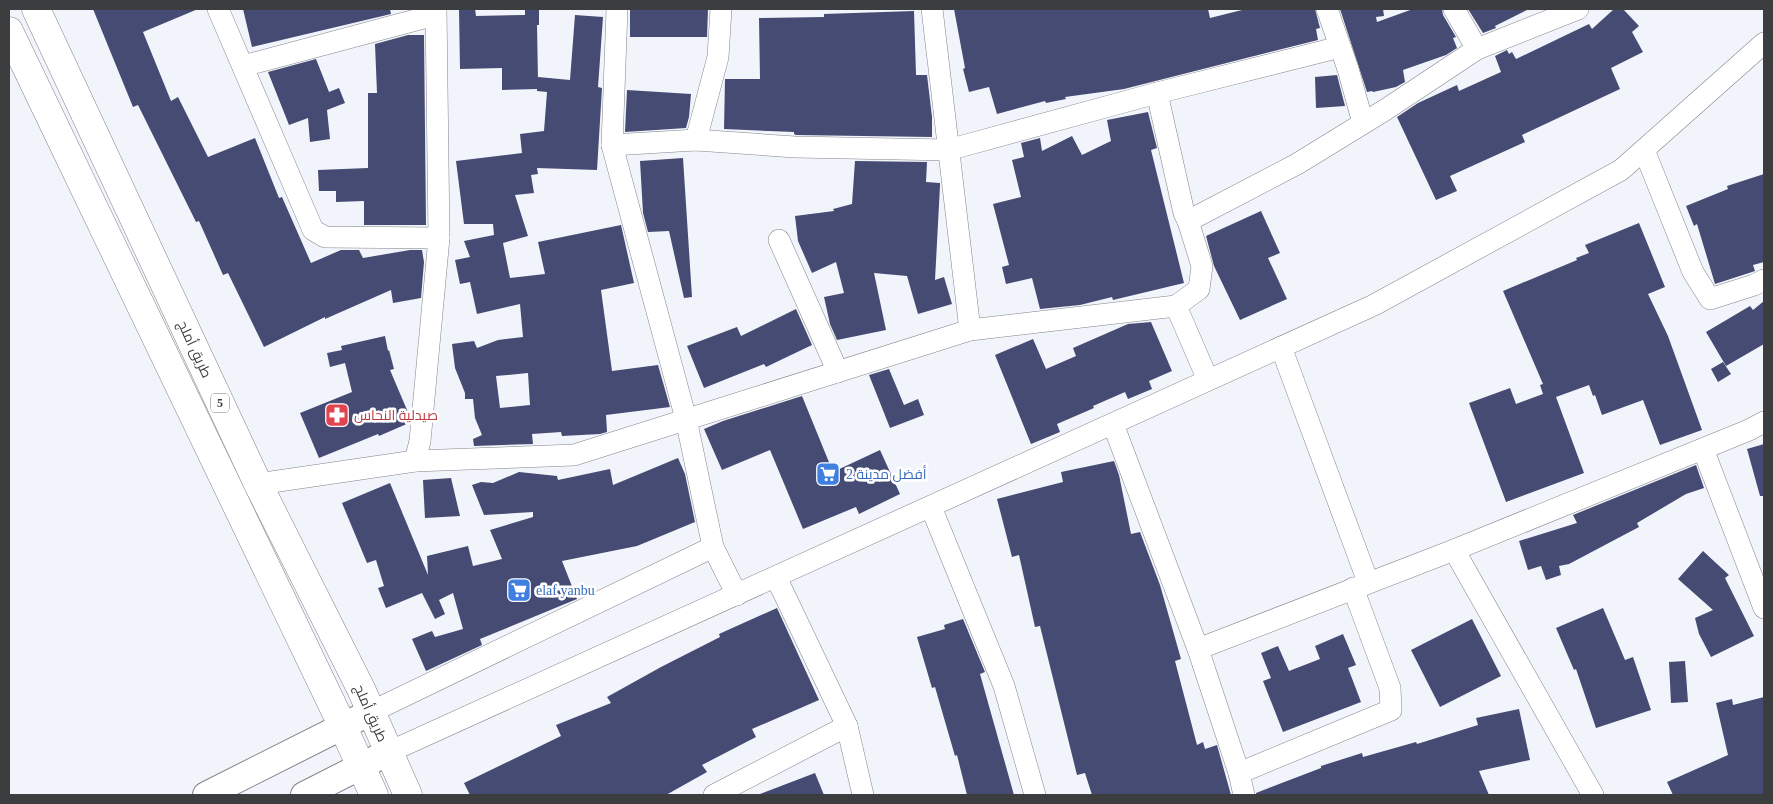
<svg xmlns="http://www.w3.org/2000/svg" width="1773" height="804" viewBox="0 0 1773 804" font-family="'Times New Roman',Cairo,serif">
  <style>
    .building { fill: #454b72; fill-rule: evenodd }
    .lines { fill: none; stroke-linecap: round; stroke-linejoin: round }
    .minor-casing { stroke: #83848b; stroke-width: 22 }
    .tertiary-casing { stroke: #83848b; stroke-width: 28 }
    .trunk-casing { stroke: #83848b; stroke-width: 29 }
    .minor { stroke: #fff; stroke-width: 21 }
    .tertiary { stroke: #fff; stroke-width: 26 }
    .trunk { stroke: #fff; stroke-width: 28 }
    .labels { text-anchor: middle; stroke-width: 5; stroke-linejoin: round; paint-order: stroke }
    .shield { fill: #fff; stroke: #767779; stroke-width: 1 }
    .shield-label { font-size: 12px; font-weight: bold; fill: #3c3d3f }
    .street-label { font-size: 14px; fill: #3c3d3f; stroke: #fff }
    .health-label { font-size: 14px; fill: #be3a42; stroke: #fff; text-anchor: start }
    .shop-label { font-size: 14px; fill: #366cbe; stroke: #fff; text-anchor: start }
  </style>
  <rect width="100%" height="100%" fill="#f2f4fb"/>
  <g class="building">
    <polygon points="93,9 198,9 143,32 171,101 178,97 208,157 255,138 279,198 282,197 311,263 341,250 359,250 363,258 410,250 422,250 424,262 421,298 393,303 391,290 325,319 325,317 264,347 228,273 223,275 199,221 196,222 138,105 133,107"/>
    <polygon points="243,9 390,9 391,14 252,47"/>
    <path d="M 459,9 L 475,9 L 476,16 L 525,15 L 525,9 L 539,9 L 539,25 L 537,25 L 538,81 L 538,77 L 570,80 L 575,15 L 603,17 L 598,87 L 602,88 L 597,170 L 537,168 L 538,174 L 531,175 L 534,193 L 515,195 L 528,236 L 503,243 L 510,278 L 545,274 L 538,242 L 621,225 L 634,283 L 601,290 L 612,371 L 658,365 L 670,407 L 606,415 L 607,432 L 600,434 L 562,436 L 561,432 L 532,434 L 533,444 L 474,446 L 473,439 L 482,435 L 475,418 L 473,399 L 465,399 L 465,393 L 455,368 L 452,344 L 474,341 L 477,348 L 498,340 L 523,337 L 520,304 L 477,314 L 470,282 L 460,284 L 455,260 L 470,257 L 464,241 L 494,235 L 493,224 L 464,224 L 456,161 L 522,153 L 520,134 L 544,131 L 547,92 L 537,91 L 537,89 L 502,90 L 502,68 L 460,69 ZM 528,373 L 530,405 L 500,408 L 496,376 Z"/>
    <polygon points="630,9 708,9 707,37 630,37"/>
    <polygon points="954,9 1208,9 1210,18 1246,9 1315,9 1320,28 1316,29 1318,40 1124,89 1065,97 1066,99 1046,103 1045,101 997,114 989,87 969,92 963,69 965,68"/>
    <polygon points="1340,9 1383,9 1384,16 1376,17 1377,22 1413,9 1442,9 1443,15 1456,37 1453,38 1457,48 1446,55 1403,70 1405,82 1396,87 1373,92 1372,91 1367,92"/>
    <polygon points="1468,9 1529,9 1495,26 1496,28 1483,33"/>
    <polygon points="1614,9 1623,9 1639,26 1632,32 1643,52 1611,68 1620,89 1522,135 1525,142 1450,176 1457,191 1436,200 1397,117 1418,103 1457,85 1459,91 1501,72 1495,56 1507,50 1509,54 1512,52 1516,59 1589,24 1592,29"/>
    <polygon points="914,11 916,75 927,75 932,117 932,137 796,135 794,134 794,132 724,129 725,79 760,79 759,18 824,17 824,14"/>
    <polygon points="408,35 424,35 426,225 364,225 364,201 336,202 336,191 319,191 318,170 368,168 368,93 377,93 375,44"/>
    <polygon points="316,59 329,92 339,88 345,103 327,110 330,139 310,142 308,118 289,125 268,72"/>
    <polygon points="1337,75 1345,106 1316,108 1315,77"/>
    <polygon points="627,90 691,94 689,117 686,128 625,132"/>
    <polygon points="1148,112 1157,148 1151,150 1184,283 1113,300 1112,297 1080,305 1040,309 1032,278 1006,284 1002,267 1009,265 993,204 1021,197 1012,160 1024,157 1021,143 1040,138 1042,151 1072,136 1082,155 1111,141 1107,120"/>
    <polygon points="683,158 692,297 684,298 669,231 648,232 643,213 640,161"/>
    <polygon points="855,161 927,162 926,182 940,183 940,186 935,280 944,277 952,304 918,314 907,276 874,273 886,330 837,340 830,324 824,297 844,293 836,262 812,273 798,241 795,216 834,211 833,209 852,204"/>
    <polygon points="1764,174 1764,262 1753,265 1755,271 1749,273 1715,284 1697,224 1694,226 1686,206 1728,189 1727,186"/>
    <polygon points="1261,211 1280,253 1268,258 1287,299 1240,320 1214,266 1206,236"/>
    <polygon points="1639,223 1665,287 1648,294 1668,336 1702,430 1660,445 1643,400 1602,415 1595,395 1593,396 1589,385 1556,397 1584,473 1506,502 1469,403 1510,388 1516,404 1543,394 1540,385 1543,384 1503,291 1577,260 1576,258 1589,253 1585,245"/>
    <polygon points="1764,301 1764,344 1726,366 1706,332 1750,306 1753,310"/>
    <polygon points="796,309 812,345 766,367 764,364 704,388 687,346 737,327 741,336"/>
    <polygon points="1151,322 1172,371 1149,381 1152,389 1128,399 1125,392 1093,406 1094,408 1057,424 1060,432 1031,444 995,355 1033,339 1046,369 1076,356 1073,348 1128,324"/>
    <polygon points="385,336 388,351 389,350 394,369 390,370 410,417 409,423 379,436 378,434 319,458 300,413 352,392 345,363 330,367 327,353 342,350 341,346"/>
    <polygon points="1723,362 1731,374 1718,382 1711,369"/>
    <polygon points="889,369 904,405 918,399 924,415 890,428 869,375"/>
    <polygon points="802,396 833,472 880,450 900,494 859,514 856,507 803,529 770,450 722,470 704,429 723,421"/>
    <polygon points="1764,444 1764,496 1760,496 1747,449"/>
    <polygon points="678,458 685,474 695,522 637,546 562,561 577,599 480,639 482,645 426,671 412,639 432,631 435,637 463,629 453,593 439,600 445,614 435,619 422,593 386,608 378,588 384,586 376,560 367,563 342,503 390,483 428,575 427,556 468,546 473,566 502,559 490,530 533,517 533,512 484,515 472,485 481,482 493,483 519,472 557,476 558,480 610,469 613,485"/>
    <polygon points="1114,461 1119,475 1131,534 1140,532 1160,585 1181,659 1175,661 1197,745 1203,742 1205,749 1217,745 1231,795 1092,795 1085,773 1077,775 1040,626 1035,627 1019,555 1012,557 997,499 1063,482 1061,472"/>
    <polygon points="1696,465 1704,488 1686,494 1637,523 1639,527 1569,564 1559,566 1561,575 1546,580 1541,566 1528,570 1519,541 1577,523 1573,515"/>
    <polygon points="451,478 460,516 425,518 423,480"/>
    <polygon points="1703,551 1729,575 1725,578 1754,636 1711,657 1699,634 1695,618 1713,610 1678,579"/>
    <polygon points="777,608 819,700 752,729 756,737 702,765 707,772 666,795 470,795 464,783 561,736 556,725 611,703 607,697 661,667 720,637 719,634"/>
    <polygon points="1603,608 1625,660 1633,657 1651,710 1596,728 1576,669 1574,670 1556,628"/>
    <polygon points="963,619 985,672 980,674 1014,795 967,795 957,755 955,756 935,687 932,688 917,637 945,629 944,625"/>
    <polygon points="1472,619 1501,676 1440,707 1411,650"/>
    <polygon points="1343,634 1356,665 1348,668 1361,702 1283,732 1263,681 1271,678 1261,653 1278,646 1289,671 1320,659 1315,646"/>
    <polygon points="1685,661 1688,702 1671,703 1669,662"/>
    <polygon points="1764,697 1764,795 1673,795 1667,782 1728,755 1716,703 1732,699 1733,705"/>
    <polygon points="1519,709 1530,760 1479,771 1489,795 1256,795 1256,793 1321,768 1321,766 1362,753 1363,757 1416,742 1417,744 1478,725 1476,718"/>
    <polygon points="815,773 824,795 760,795 760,794"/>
  </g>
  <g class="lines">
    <g class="minor-casing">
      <g id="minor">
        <polyline points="218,9 313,230 325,237 439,238"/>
        <polyline points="617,9 612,145 686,419 713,547 737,595"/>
        <polyline points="932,9 970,330"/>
        <polyline points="1327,9 1348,69 1363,123"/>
        <polyline points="1477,49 1578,9"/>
        <polyline points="243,66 427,17"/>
        <polyline points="1157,93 1184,213 1188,221"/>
        <polyline points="696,140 718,57 721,9"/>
        <polyline points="612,145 696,140 795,147 948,150 1157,93 1340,47"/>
        <polyline points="1644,150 1693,272 1710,299 1754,285 1764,280"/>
        <polyline points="779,240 838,372"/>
        <polyline points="1176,306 1199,289 1202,266 1188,221 1297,164 1385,110 1477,49 1454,9"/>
        <polyline points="1281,347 1368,582"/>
        <polyline points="1113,424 1198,649 1239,773 1244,795"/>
        <polyline points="1703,449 1764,608"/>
        <polyline points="415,461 420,441 439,238 436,9"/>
        <polyline points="258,484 415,461 574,455 970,330 1176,306 1208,380"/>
        <polyline points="931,507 1004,686 1035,795"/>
        <polyline points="1454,550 1593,795"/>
        <polyline points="776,577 847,726 863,795"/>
        <polyline points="1198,649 1454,550 1749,430 1764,422"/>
        <polyline points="371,712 713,547"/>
        <polyline points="389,752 1374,305 1621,170 1764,43"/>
        <polyline points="1239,773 1391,710 1390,688 1353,588"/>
        <polyline points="714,795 847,726"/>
      </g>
    </g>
    <g class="tertiary-casing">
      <g id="tertiary">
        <polyline points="206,795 371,712"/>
        <polyline points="304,795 389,752"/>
      </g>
    </g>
    <g class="trunk-casing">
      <g id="trunk">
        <polyline points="36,9 258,484 361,689 408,795"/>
        <polyline points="9,31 343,727 374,795"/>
      </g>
    </g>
    <use href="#minor" class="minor"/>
    <use href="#tertiary" class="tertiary"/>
    <use href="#trunk" class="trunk"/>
  </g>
  <defs>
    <g id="pharmacy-square" transform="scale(1.25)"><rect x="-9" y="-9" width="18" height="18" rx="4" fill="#e0444e" stroke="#fff"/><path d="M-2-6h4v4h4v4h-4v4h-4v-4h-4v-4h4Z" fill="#fff"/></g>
    <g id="supermarket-square" transform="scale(1.25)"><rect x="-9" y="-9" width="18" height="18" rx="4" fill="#3f7fe0" stroke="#fff"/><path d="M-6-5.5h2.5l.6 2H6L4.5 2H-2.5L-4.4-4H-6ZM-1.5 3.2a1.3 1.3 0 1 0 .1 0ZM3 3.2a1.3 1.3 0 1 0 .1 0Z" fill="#fff"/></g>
  </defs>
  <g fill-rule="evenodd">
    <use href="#pharmacy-square" x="337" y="415"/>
    <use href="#supermarket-square" x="828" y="474"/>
    <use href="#supermarket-square" x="519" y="590"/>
  </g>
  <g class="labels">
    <rect class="shield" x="211" y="393.5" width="18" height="19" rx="4"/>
    <g class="shield-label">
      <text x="220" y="407">5</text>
    </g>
    <g class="street-label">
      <text transform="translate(195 349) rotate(65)" y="5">طريق أملج</text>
      <text transform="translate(371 713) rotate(66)" y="5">طريق أملج</text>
    </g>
    <g class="health-label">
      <text x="354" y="420">صيدلية النحاس</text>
    </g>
    <g class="shop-label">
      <text x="846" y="479">2 أفضل مدينة</text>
      <text x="536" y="595">elaf yanbu</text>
    </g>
  </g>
  <rect width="1773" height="804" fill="none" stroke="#3c3d3f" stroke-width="20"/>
</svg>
